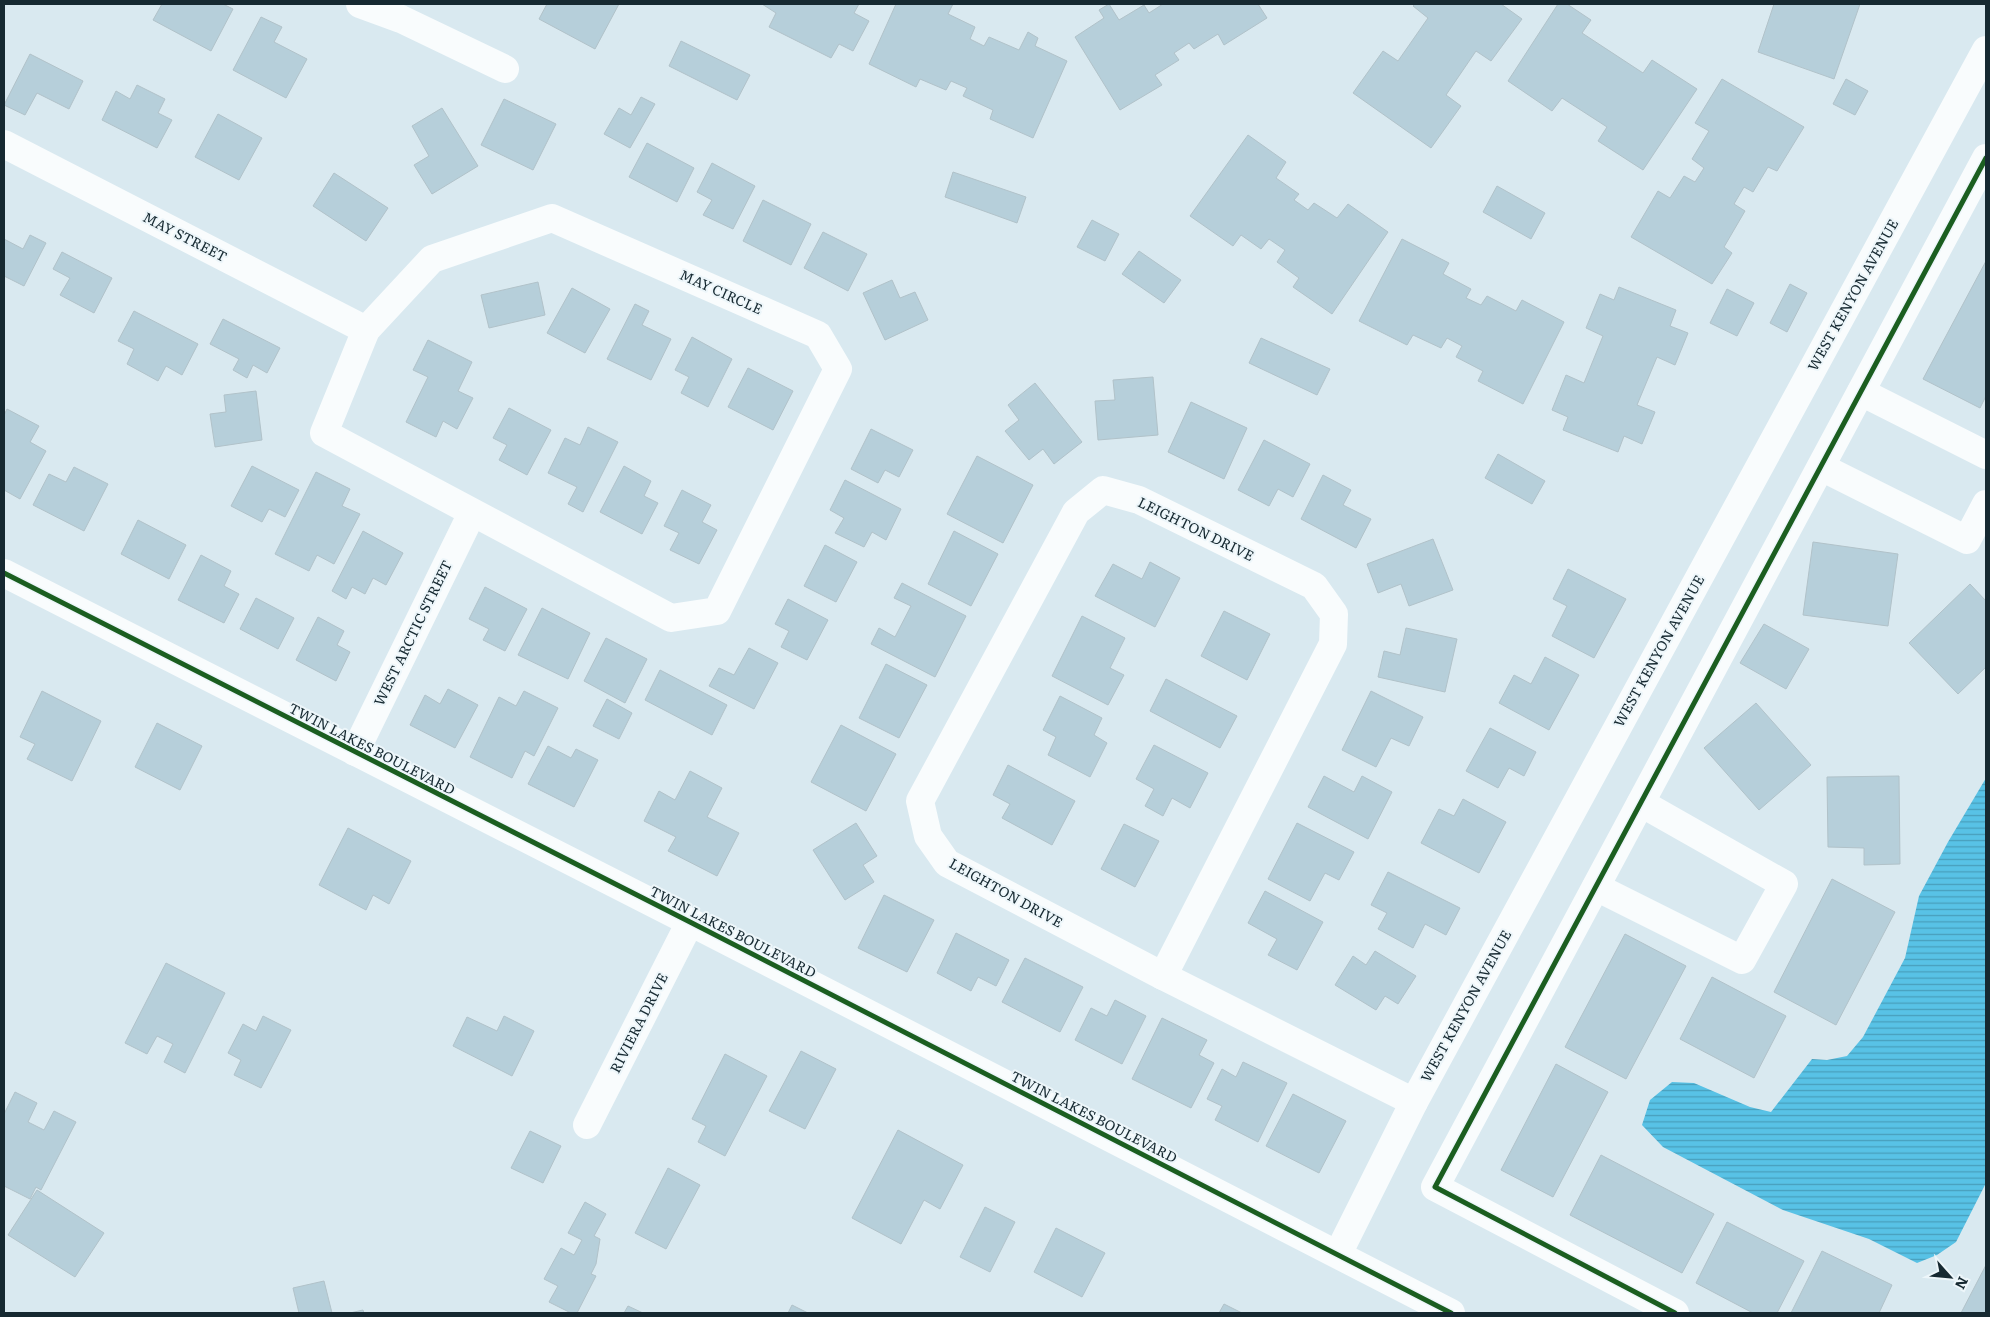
<svg xmlns="http://www.w3.org/2000/svg" width="1990" height="1317" viewBox="0 0 1990 1317" font-family="Literata,serif">
  <style>
    .water { fill: url(#water-rules) }
    .building { fill: #b6cfda; stroke: #b1c2c9 }
    .lines { fill: none; stroke-linecap: round; stroke-linejoin: round }
    .minor { stroke: #f9fcfd; stroke-width: 28 }
    .cycleway-casing { stroke: #edf6fa; stroke-width: 8 }
    .cycleway { stroke: #1b5e20; stroke-width: 5 }
    .labels { text-anchor: middle; stroke-width: 4; stroke-linejoin: round; paint-order: stroke }
    .street-label { font-size: 14px; fill: #162931; stroke: #edf6fa }
  </style>
  <defs>
    <pattern id="water-rules" width="6" height="5" patternUnits="userSpaceOnUse" patternTransform="scale(1.25)"><rect width="6" height="5" fill="#58c2e6"/><path d="M0 2.5h6" fill="none" stroke="#489ebb"/></pattern>
  </defs>
  <rect width="100%" height="100%" fill="#d9e9f0"/>
  <polygon class="water" points="1986,778 1986,1183 1956,1242 1937,1255 1917,1263 1869,1239 1783,1210 1663,1147 1642,1125 1650,1100 1672,1082 1694,1083 1750,1107 1771,1112 1812,1059 1827,1060 1847,1056 1863,1037 1905,958 1919,896 1948,842"/>
  <g class="building">
    <polygon points="162,4 223,4 233,9 211,51 153,20"/>
    <polygon points="547,4 619,4 595,49 539,19"/>
    <polygon points="762,4 859,4 854,13 869,21 853,51 839,44 831,58 769,27 776,13"/>
    <polygon points="896,4 953,4 948,14 975,27 970,39 984,46 989,37 1019,50 1028,32 1038,38 1035,46 1067,61 1033,138 990,119 993,110 963,96 967,88 951,81 946,90 920,79 916,87 869,64"/>
    <polygon points="1109,4 1119,20 1144,5 1149,13 1163,4 1258,4 1267,18 1224,45 1218,34 1194,49 1189,43 1174,53 1179,60 1155,75 1162,85 1120,110 1075,37 1104,18 1099,10"/>
    <polygon points="1415,4 1501,4 1522,19 1491,61 1476,51 1446,95 1461,106 1431,148 1353,93 1383,51 1398,61 1428,18 1413,6"/>
    <polygon points="1558,4 1567,4 1591,20 1582,33 1643,73 1652,60 1697,89 1643,170 1598,141 1607,127 1576,107 1562,98 1552,111 1508,81"/>
    <polygon points="1774,4 1860,4 1834,79 1758,52"/>
    <polygon points="261,17 282,27 274,42 307,59 286,98 233,70"/>
    <polygon points="681,41 750,75 737,100 669,66"/>
    <polygon points="30,54 83,81 69,109 37,93 25,115 4,105"/>
    <polygon points="1722,79 1804,127 1777,171 1768,167 1753,192 1744,187 1734,204 1745,211 1724,247 1732,253 1712,284 1631,237 1658,191 1670,198 1684,176 1695,182 1704,168 1692,159 1709,131 1695,123"/>
    <polygon points="1846,79 1868,91 1855,115 1833,104"/>
    <polygon points="137,85 165,99 158,113 172,120 157,148 102,120 116,91 130,99"/>
    <polygon points="641,97 655,104 630,148 604,134 619,108 631,115"/>
    <polygon points="504,99 556,124 533,170 481,145"/>
    <polygon points="442,108 478,166 432,194 414,165 429,156 412,126"/>
    <polygon points="218,114 262,138 239,180 195,157"/>
    <polygon points="1248,135 1286,162 1276,178 1299,194 1294,200 1308,210 1314,203 1337,218 1348,204 1388,232 1332,314 1293,287 1299,278 1277,262 1285,250 1269,239 1261,249 1241,235 1233,246 1190,216"/>
    <polygon points="647,143 694,168 677,202 629,177"/>
    <polygon points="712,163 755,186 733,229 703,215 712,200 697,192"/>
    <polygon points="953,172 1026,197 1017,223 945,197"/>
    <polygon points="334,173 388,208 366,241 313,206"/>
    <polygon points="1497,186 1545,213 1531,239 1483,212"/>
    <polygon points="763,200 811,224 791,265 743,241"/>
    <polygon points="1092,220 1119,234 1105,261 1077,247"/>
    <polygon points="823,232 867,254 848,291 804,268"/>
    <polygon points="30,235 46,243 24,286 4,276 4,239 23,249"/>
    <polygon points="1402,239 1449,263 1443,274 1471,289 1466,298 1481,305 1487,296 1516,311 1522,300 1564,322 1523,404 1478,381 1483,371 1456,357 1462,346 1447,338 1441,348 1413,335 1407,345 1359,321"/>
    <polygon points="1139,251 1181,280 1164,303 1122,274"/>
    <polygon points="62,252 112,278 94,313 60,295 70,278 53,269"/>
    <polygon points="1986,261 1986,396 1980,408 1923,379"/>
    <polygon points="892,280 900,298 915,292 928,320 885,340 863,293"/>
    <polygon points="538,282 545,315 489,328 481,295"/>
    <polygon points="1790,284 1807,293 1787,332 1770,323"/>
    <polygon points="1619,287 1676,310 1670,326 1688,333 1675,365 1657,357 1637,405 1655,412 1642,444 1624,436 1618,452 1563,430 1568,417 1552,410 1566,375 1584,383 1603,336 1586,328 1600,294 1614,300"/>
    <polygon points="572,288 610,309 585,353 547,333"/>
    <polygon points="1727,289 1754,303 1737,336 1710,323"/>
    <polygon points="635,304 649,311 642,325 671,339 651,380 607,359"/>
    <polygon points="134,311 198,344 182,375 166,366 158,381 127,364 134,349 118,341"/>
    <polygon points="223,319 280,348 267,373 253,365 247,378 233,370 239,359 210,344"/>
    <polygon points="692,337 732,359 708,407 681,393 689,377 675,370"/>
    <polygon points="1261,338 1330,369 1317,395 1249,363"/>
    <polygon points="428,340 472,362 458,391 473,398 457,429 443,421 436,437 406,422 428,377 413,370"/>
    <polygon points="748,368 793,391 773,430 728,407"/>
    <polygon points="1153,377 1158,435 1098,440 1095,401 1115,400 1113,380"/>
    <polygon points="1035,383 1082,442 1054,464 1043,449 1029,460 1005,431 1019,420 1008,405"/>
    <polygon points="256,391 262,440 215,447 210,414 226,412 224,395"/>
    <polygon points="1191,402 1247,428 1224,479 1168,452"/>
    <polygon points="509,408 551,430 527,475 499,460 507,445 493,438"/>
    <polygon points="7,409 39,426 30,442 46,451 20,499 4,490 4,415"/>
    <polygon points="588,427 618,442 583,512 568,504 577,487 548,473 565,438 580,445"/>
    <polygon points="871,429 913,450 899,477 885,470 878,483 851,469"/>
    <polygon points="1264,440 1310,464 1293,497 1278,489 1269,506 1238,490"/>
    <polygon points="1498,454 1545,481 1532,504 1485,478"/>
    <polygon points="977,456 1033,485 1003,543 947,514"/>
    <polygon points="252,466 299,490 285,517 269,509 262,522 231,506"/>
    <polygon points="624,466 651,481 644,496 658,503 642,534 600,512"/>
    <polygon points="74,467 108,484 84,531 33,505 49,474 66,482"/>
    <polygon points="316,472 350,489 342,506 360,514 334,564 317,555 309,571 275,554"/>
    <polygon points="1323,475 1351,490 1343,505 1371,519 1356,548 1301,519"/>
    <polygon points="845,480 901,509 886,540 872,532 864,547 835,533 844,518 830,510"/>
    <polygon points="682,490 711,505 702,522 717,530 699,564 670,550 679,533 664,526"/>
    <polygon points="138,520 186,545 169,579 121,554"/>
    <polygon points="363,531 403,553 386,585 373,578 365,594 352,587 346,599 332,591"/>
    <polygon points="954,531 998,554 971,606 928,584"/>
    <polygon points="1433,539 1453,590 1409,606 1401,584 1378,593 1367,564"/>
    <polygon points="1813,542 1898,554 1888,626 1803,615"/>
    <polygon points="825,545 857,562 836,602 804,586"/>
    <polygon points="201,555 231,571 224,586 239,594 224,623 178,600"/>
    <polygon points="1150,562 1180,578 1155,627 1095,596 1113,564 1142,579"/>
    <polygon points="1568,569 1626,599 1594,658 1552,636 1567,606 1553,599"/>
    <polygon points="902,583 966,616 935,677 871,644 879,628 895,637 911,606 894,598"/>
    <polygon points="1970,584 1986,601 1986,667 1958,694 1909,643"/>
    <polygon points="485,587 527,609 505,651 483,640 489,629 469,619"/>
    <polygon points="256,598 294,618 278,649 240,629"/>
    <polygon points="788,599 828,620 807,660 781,647 789,631 775,624"/>
    <polygon points="542,608 590,633 568,679 518,655"/>
    <polygon points="1224,611 1270,634 1247,680 1201,656"/>
    <polygon points="1082,616 1125,638 1110,668 1124,675 1108,705 1052,676"/>
    <polygon points="318,617 344,631 337,645 350,652 336,681 296,660"/>
    <polygon points="1764,624 1809,649 1786,689 1740,663"/>
    <polygon points="1406,628 1457,639 1445,692 1378,677 1384,651 1400,655"/>
    <polygon points="606,638 647,659 625,703 584,681"/>
    <polygon points="749,648 778,663 754,709 709,686 719,668 734,675"/>
    <polygon points="1545,657 1579,675 1549,730 1499,703 1514,675 1531,684"/>
    <polygon points="886,664 927,685 899,738 859,718"/>
    <polygon points="660,670 727,705 712,735 645,700"/>
    <polygon points="1166,679 1237,716 1220,748 1150,711"/>
    <polygon points="448,689 478,705 455,748 410,725 425,695 440,704"/>
    <polygon points="42,691 101,721 72,781 27,759 35,744 20,737"/>
    <polygon points="524,691 558,708 534,756 525,751 512,778 470,757 499,697 516,706"/>
    <polygon points="1371,691 1423,717 1409,746 1391,738 1376,767 1342,750"/>
    <polygon points="1060,696 1102,718 1094,735 1107,743 1090,777 1048,755 1056,737 1043,730"/>
    <polygon points="607,699 632,713 619,739 593,726"/>
    <polygon points="1756,703 1811,765 1759,810 1704,748"/>
    <polygon points="157,723 202,746 180,790 135,767"/>
    <polygon points="841,725 896,754 866,811 811,782"/>
    <polygon points="1490,728 1536,752 1524,776 1509,768 1498,788 1466,771"/>
    <polygon points="1154,745 1208,773 1190,808 1172,798 1163,816 1145,806 1154,789 1136,779"/>
    <polygon points="548,746 571,758 576,749 598,760 574,807 528,784"/>
    <polygon points="1008,765 1075,801 1052,845 1002,818 1010,804 993,795"/>
    <polygon points="690,771 722,788 707,817 739,833 717,876 668,851 676,837 644,821 659,791 675,800"/>
    <polygon points="1324,776 1354,792 1362,776 1392,792 1368,839 1308,807"/>
    <polygon points="1899,776 1900,864 1864,865 1864,848 1828,847 1827,777"/>
    <polygon points="1463,799 1506,822 1479,873 1421,843 1439,809 1454,816"/>
    <polygon points="856,823 877,856 863,865 874,882 845,900 813,850"/>
    <polygon points="1297,823 1354,852 1339,880 1325,873 1310,901 1268,879"/>
    <polygon points="1124,824 1159,841 1135,887 1101,869"/>
    <polygon points="348,828 411,861 389,904 373,895 366,910 319,885"/>
    <polygon points="1388,872 1460,908 1446,935 1425,924 1413,948 1378,929 1387,913 1371,905"/>
    <polygon points="1832,879 1895,912 1836,1025 1774,992"/>
    <polygon points="1265,891 1323,922 1297,970 1268,955 1277,939 1248,923"/>
    <polygon points="884,895 934,920 907,972 858,948"/>
    <polygon points="956,933 1009,960 996,986 978,977 971,991 937,973"/>
    <polygon points="1625,934 1686,966 1626,1079 1565,1047"/>
    <polygon points="1375,951 1416,976 1398,1004 1385,996 1376,1010 1335,985 1353,956 1366,965"/>
    <polygon points="1025,958 1083,987 1060,1032 1002,1002"/>
    <polygon points="166,963 225,993 185,1073 164,1062 173,1044 157,1036 147,1054 125,1043"/>
    <polygon points="1712,977 1786,1016 1754,1078 1680,1039"/>
    <polygon points="1115,1000 1146,1016 1122,1064 1075,1040 1091,1008 1107,1016"/>
    <polygon points="263,1016 291,1030 261,1088 234,1075 241,1060 228,1053 243,1024 256,1031"/>
    <polygon points="504,1016 534,1031 512,1076 453,1046 467,1017 497,1031"/>
    <polygon points="1162,1018 1207,1040 1199,1055 1214,1063 1191,1108 1132,1079"/>
    <polygon points="801,1051 836,1069 805,1129 769,1111"/>
    <polygon points="725,1054 767,1076 725,1156 698,1142 706,1126 692,1119"/>
    <polygon points="1243,1062 1287,1083 1258,1142 1215,1120 1222,1106 1207,1099 1222,1069 1236,1077"/>
    <polygon points="1556,1064 1608,1092 1553,1197 1501,1170"/>
    <polygon points="15,1092 37,1103 28,1122 44,1130 54,1111 76,1122 41,1190 36,1187 30,1199 4,1186 4,1114"/>
    <polygon points="1293,1094 1346,1121 1319,1173 1266,1146"/>
    <polygon points="898,1130 963,1165 940,1209 924,1200 901,1244 852,1218"/>
    <polygon points="530,1131 561,1146 543,1183 511,1168"/>
    <polygon points="1601,1155 1714,1214 1682,1273 1570,1215"/>
    <polygon points="668,1168 700,1185 666,1249 635,1233"/>
    <polygon points="37,1190 104,1233 75,1277 8,1235"/>
    <polygon points="585,1202 606,1214 594,1236 600,1239 596,1264 591,1274 596,1276 577,1313 571,1313 549,1302 558,1286 544,1279 561,1248 574,1255 582,1240 568,1233"/>
    <polygon points="985,1207 1015,1222 990,1272 960,1257"/>
    <polygon points="1727,1222 1804,1261 1777,1313 1753,1313 1696,1283"/>
    <polygon points="1056,1228 1105,1253 1082,1297 1034,1272"/>
    <polygon points="1822,1251 1892,1285 1879,1313 1791,1313"/>
    <polygon points="1986,1265 1986,1313 1961,1313"/>
    <polygon points="324,1281 332,1313 299,1313 293,1288"/>
    <polygon points="1224,1304 1242,1313 1219,1313"/>
    <polygon points="792,1305 808,1313 788,1313"/>
    <polygon points="628,1306 643,1313 624,1313"/>
    <polygon points="363,1310 364,1313 350,1313"/>
  </g>
  <g class="lines">
    <g class="minor">
      <polyline points="360,4 401,19 505,69"/>
      <polyline points="4,144 366,330"/>
      <polygon points="552,218 818,335 838,369 717,611 671,618 324,433 366,330 432,259"/>
      <polyline points="1861,392 1986,455"/>
      <polyline points="1821,467 1967,540 1986,504"/>
      <polygon points="1103,490 1139,500 1314,586 1334,614 1333,644 1163,976 947,863 928,836 920,801 1076,512"/>
      <polyline points="4,573 690,922 1451,1313"/>
      <polyline points="355,752 472,513"/>
      <polyline points="1596,887 1742,960 1784,884 1641,803"/>
      <polyline points="1163,976 1414,1102"/>
      <polyline points="587,1125 690,922"/>
      <polyline points="1338,1254 1414,1102 1986,50"/>
      <polyline points="1675,1313 1435,1187 1986,158"/>
    </g>
    <g class="cycleway-casing">
      <g id="cycleway">
        <polyline points="4,573 690,922 1451,1313"/>
        <polyline points="1675,1313 1435,1187 1986,158"/>
      </g>
    </g>
    <use href="#cycleway" class="cycleway"/>
  </g>
  <g class="labels">
    <g class="street-label">
      <text transform="translate(185 237) rotate(27)" y="5">MAY STREET</text>
      <text transform="translate(721 292) rotate(24)" y="5">MAY CIRCLE</text>
      <text transform="translate(1853 295) rotate(-61)" y="5">WEST KENYON AVENUE</text>
      <text transform="translate(1196 529) rotate(26)" y="5">LEIGHTON DRIVE</text>
      <text transform="translate(413 633) rotate(-64)" y="5">WEST ARCTIC STREET</text>
      <text transform="translate(1659 651) rotate(-61)" y="5">WEST KENYON AVENUE</text>
      <text transform="translate(372 749) rotate(27)" y="5">TWIN LAKES BOULEVARD</text>
      <text transform="translate(1006 893) rotate(29)" y="5">LEIGHTON DRIVE</text>
      <text transform="translate(733 932) rotate(27)" y="5">TWIN LAKES BOULEVARD</text>
      <text transform="translate(1466 1006) rotate(-61)" y="5">WEST KENYON AVENUE</text>
      <text transform="translate(639 1023) rotate(-63)" y="5">RIVIERA DRIVE</text>
      <text transform="translate(1094 1117) rotate(27)" y="5">TWIN LAKES BOULEVARD</text>
    </g>
  </g>
  <rect width="1990" height="1317" fill="none" stroke="#162931" stroke-width="10"/>
  <g transform="translate(1950 1277) rotate(117)" stroke="#edf6fa" stroke-width="4" paint-order="stroke">
  <path d="M0-4L9 19L0 12L-9 19Z" fill="#162931"/>
  <text y="-8" font-size="14" font-weight="bold" text-anchor="middle" fill="#162931">N</text>
  </g>
</svg>
